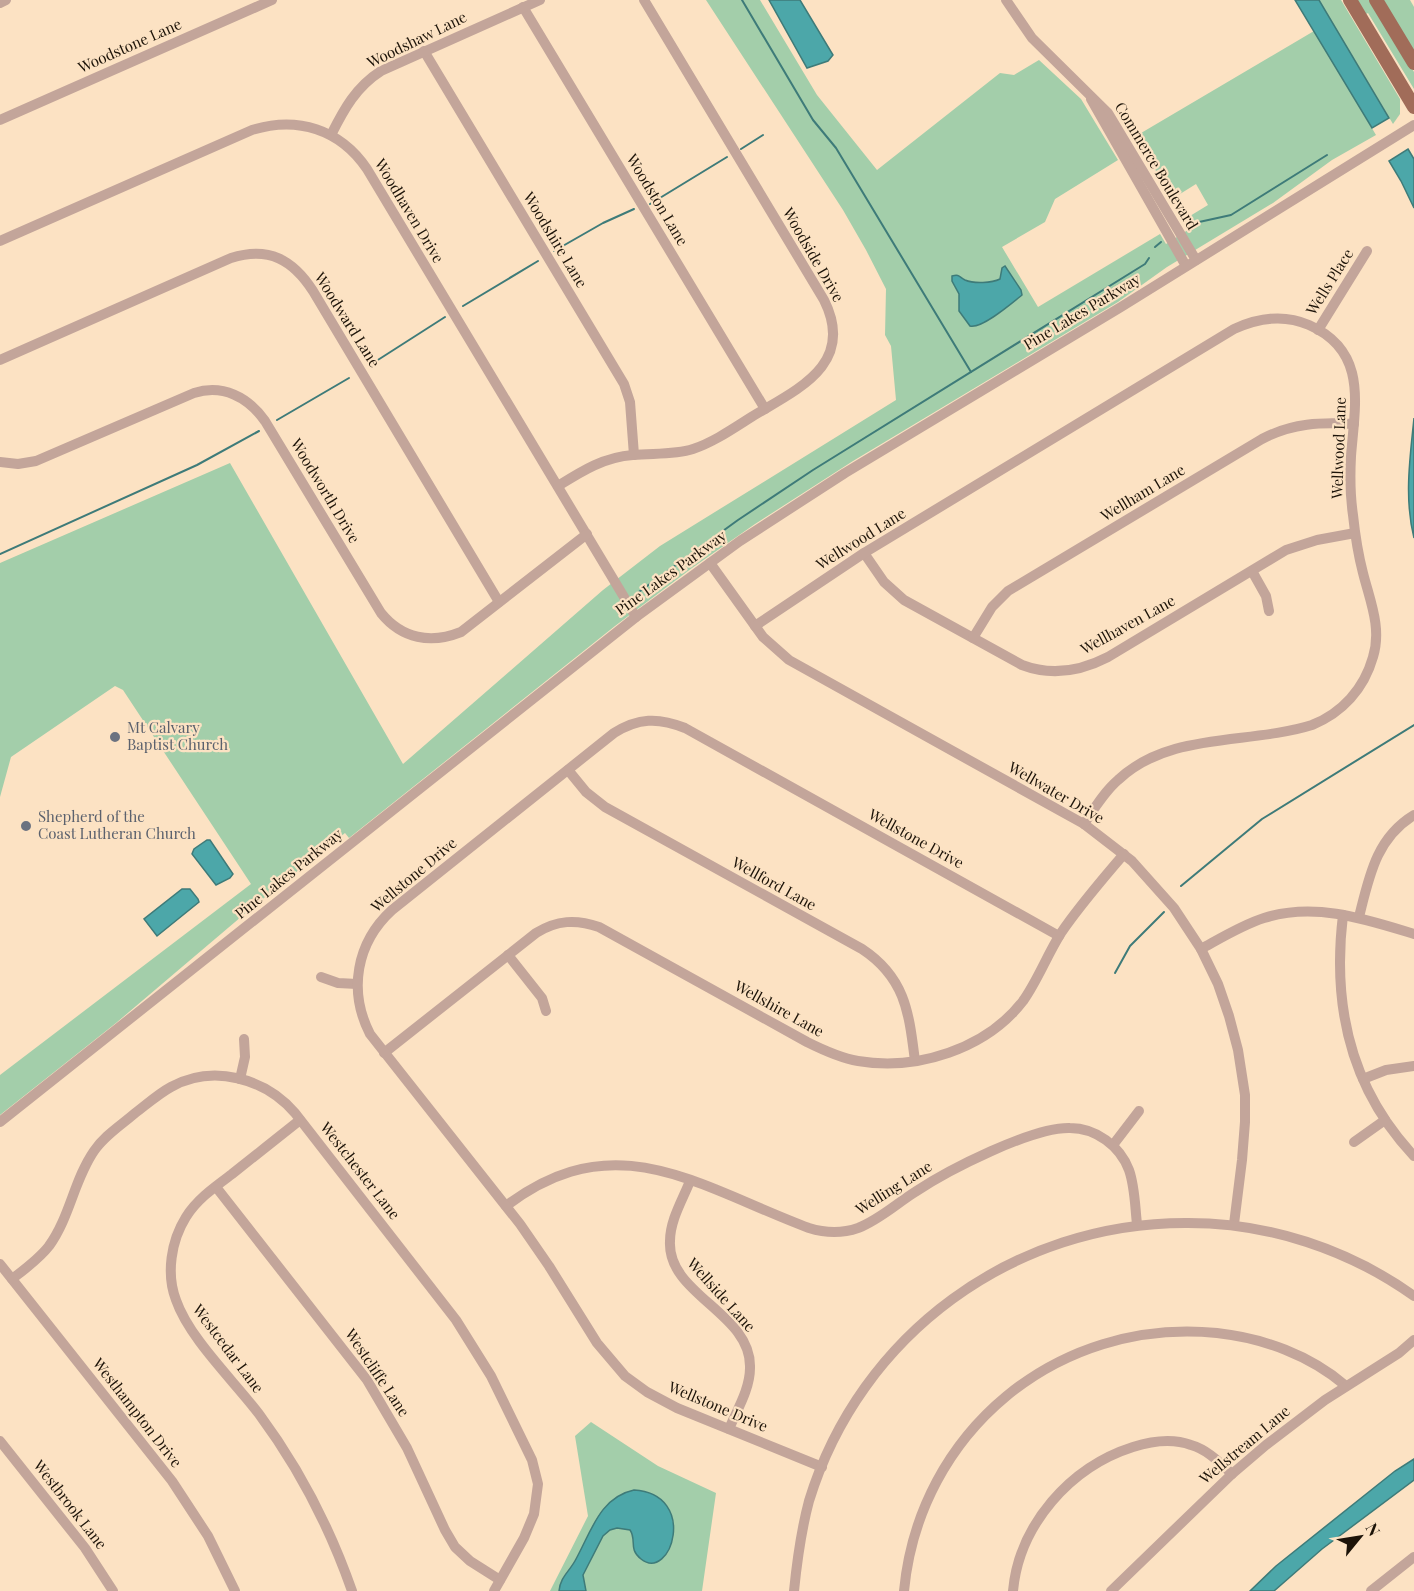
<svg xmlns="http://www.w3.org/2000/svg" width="1414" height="1591" viewBox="0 0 1414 1591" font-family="'Playfair Display',serif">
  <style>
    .green { fill: #a3ceaa }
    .water { fill: #4ca7a9; stroke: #3e7b79; stroke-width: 1.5 }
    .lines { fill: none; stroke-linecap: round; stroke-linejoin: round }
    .stream { stroke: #3e7b79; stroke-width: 2 }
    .minor { stroke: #c3a59a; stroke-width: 10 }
    .major { stroke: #a16c59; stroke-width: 14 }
    .worship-dot { fill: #6b7280; stroke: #fce2c3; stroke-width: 2 }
    .labels { text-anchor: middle; stroke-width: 4.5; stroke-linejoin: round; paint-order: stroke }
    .street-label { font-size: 15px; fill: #1c1308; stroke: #fce2c3 }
    .worship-label { font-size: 15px; fill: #5b616d; stroke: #fce2c3; text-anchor: start }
  </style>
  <rect width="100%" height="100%" fill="#fce2c3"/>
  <g class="green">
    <polygon points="706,0 760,0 817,95 877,170 1000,73 1014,75 1039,60 1081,99 1118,160 1055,199 1045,222 1002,247 1038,307 1160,234 1166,244 1191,228 1185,219 1208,205 1196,184 1172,199 1136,136 1314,31 1376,135 1332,160 1273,203 1167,267 1118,302 853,461 755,524 692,568 615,626 349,838 345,833 248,911 116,1023 0,1115 0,1075 251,884 123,690 115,686 11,757 0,797 0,563 230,463 403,764 603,590 660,546 896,400 891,346 885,335 886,289 866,250 843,210"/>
    <polygon points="1319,0 1341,0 1400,99 1400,114 1393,124"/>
    <polygon points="1355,0 1371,0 1414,72 1414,89 1368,13 1364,15"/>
    <polygon points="1381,0 1410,0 1414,7 1414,55"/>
    <polygon points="591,1422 658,1466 716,1493 702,1591 550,1591 588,1516 575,1436"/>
  </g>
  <g class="water">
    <polygon points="769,0 800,0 833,55 828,61 807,68"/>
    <polygon points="1295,0 1319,0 1389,118 1372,128"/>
    <polygon points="1408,149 1414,159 1414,208 1401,181 1389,161"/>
    <path d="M 1005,266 L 1021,290 L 1022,295 C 1012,303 982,329 970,326 L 959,311 L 959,294 L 952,281 L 952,276 C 960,274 959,277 965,280 C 974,284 992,283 1000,279 L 1002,268 Z"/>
    <path d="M 1414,418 L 1414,538 C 1404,498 1410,458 1414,418 Z"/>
    <polygon points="207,840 210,840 233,874 230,878 216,885 192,854 194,849"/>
    <polygon points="182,889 190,889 198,899 199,902 157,936 144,919"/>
    <polygon points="1414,1459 1414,1480 1322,1549 1274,1591 1250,1591 1276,1566 1395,1471"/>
    <path d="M 634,1490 C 699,1494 671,1583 641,1559 C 628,1549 637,1540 630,1530 L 617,1528 L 610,1530 L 603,1536 L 583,1575 L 586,1591 L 559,1591 C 560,1577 570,1571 576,1559 C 591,1532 600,1497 634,1490 Z"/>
  </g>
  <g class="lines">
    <g class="stream">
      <polyline points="742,0 813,120 836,148 971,372"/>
      <polyline points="741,149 763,135"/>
      <polyline points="650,204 727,157"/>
      <polyline points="1190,224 1231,215 1327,155"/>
      <polyline points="1155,247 1161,242"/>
      <polyline points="554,251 603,223 634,209"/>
      <polyline points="463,306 538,261"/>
      <polyline points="370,365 445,317"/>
      <polyline points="277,420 349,378"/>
      <polyline points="0,554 197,465 259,431"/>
      <polyline points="636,594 738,520 813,470 1145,264 1149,258"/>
      <polyline points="1181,886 1262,819 1414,725"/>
      <polyline points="1115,973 1130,946 1164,912"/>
    </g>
    <g class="minor">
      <polyline points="1006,0 1032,38 1108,113 1196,260"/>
      <polyline points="0,3 6,0"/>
      <polyline points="523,7 765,409"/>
      <polyline points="424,51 624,384 630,402 634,455"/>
      <polyline points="1091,99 1186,266"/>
      <polyline points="0,120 272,0"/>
      <path d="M 331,135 C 344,109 356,87 381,71 L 540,0"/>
      <path d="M 0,241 L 252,130 C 297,116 340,129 367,169 L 636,617"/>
      <polyline points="1318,330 1367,251"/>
      <path d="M 0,360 L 231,258 C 269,246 293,260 313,291 L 499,602"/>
      <path d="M 0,462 L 18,464 L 36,461 L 194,393 C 223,384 248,397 265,421 L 381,613 C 402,639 431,644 461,632 L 587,534"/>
      <path d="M 558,486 C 582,471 604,457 633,455 C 653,453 674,455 693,449 C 714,442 734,428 753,416 C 798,389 856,364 824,300 L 644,0"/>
      <path d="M 864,553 L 884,582 L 904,600 L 1022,665 C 1051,676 1081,671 1108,657 L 1286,550 L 1317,540 L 1355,533"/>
      <polyline points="710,563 763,637 789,660 1084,824 1132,861 1174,908 1201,949 1218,984 1229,1016 1238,1050 1245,1095 1245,1122 1242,1160 1234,1224"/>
      <polyline points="1252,571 1266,596 1269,611"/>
      <path d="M 755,626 L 864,553 L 1234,329 C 1258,318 1284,314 1309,325 C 1368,351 1355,404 1351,456 C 1350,475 1350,495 1353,515 C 1355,534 1358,554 1363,573 C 1370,601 1382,628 1373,657 C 1364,689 1342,713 1312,725 C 1248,745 1170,731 1118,780 C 1104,792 1094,809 1084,824"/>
      <path d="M 973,638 L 992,607 L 1008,591 L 1262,439 C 1292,423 1321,422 1354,424"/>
      <path d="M 568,770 L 586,792 L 605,807 L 862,949 C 906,978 909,1014 915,1061"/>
      <path d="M 1343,915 C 1332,1005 1350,1088 1414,1156"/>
      <path d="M 1359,917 C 1369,877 1376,838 1414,815"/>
      <path d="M 1201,949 C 1221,938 1242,925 1264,918 C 1315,902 1365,919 1414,934"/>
      <polyline points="508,955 542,998 546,1011"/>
      <polyline points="321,977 338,983 357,984"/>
      <path d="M 384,1053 L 536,933 C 557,920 576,919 599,927 L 807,1042 C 823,1050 840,1058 858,1061 C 917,1071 986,1049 1023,1001 C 1038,980 1047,955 1061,933 C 1080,905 1102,880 1124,854"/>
      <polyline points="240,1079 245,1057 244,1039"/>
      <polyline points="1363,1079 1386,1070 1414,1066"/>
      <path d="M 300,1120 C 277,1138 255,1156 232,1174 C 216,1186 197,1199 186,1217 C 171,1241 166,1274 176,1300 C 189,1338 234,1381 259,1414 C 299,1468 330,1528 352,1591"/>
      <polyline points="0,1122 636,617 740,541 845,473 1121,307 1414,125"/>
      <polyline points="1354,1142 1385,1120"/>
      <polyline points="1113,1145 1139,1111"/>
      <path d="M 690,1181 C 683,1199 670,1220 670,1241 C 667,1295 752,1313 750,1368 C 750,1389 737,1410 729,1429"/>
      <polyline points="216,1187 367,1380 407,1448 445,1530 455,1547 470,1561 500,1580"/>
      <path d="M 506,1206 C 616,1122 699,1187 809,1228 C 825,1233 841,1234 858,1228 C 879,1220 896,1204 915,1192 C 948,1170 1032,1127 1070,1128 C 1096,1128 1120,1146 1129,1170 C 1135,1187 1135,1207 1137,1224"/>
      <polyline points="0,1264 172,1481 208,1536 235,1591"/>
      <path d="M 12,1279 C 25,1269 39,1259 49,1246 C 70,1217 74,1180 94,1151 C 104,1136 120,1126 134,1114 C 146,1105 158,1094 171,1087 C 213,1064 265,1078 295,1113 L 456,1320 L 491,1376 L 532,1460 L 538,1484 L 534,1514 L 524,1538 L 494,1591"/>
      <polyline points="0,1441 85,1548 113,1591"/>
      <path d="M 822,1467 L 677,1408 L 647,1392 L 625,1376 L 597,1343 L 549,1266 L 520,1224 L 370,1034 C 348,991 356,943 392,910 L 614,733 C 638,718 658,717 685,728 L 1059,936"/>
      <path d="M 794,1591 C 797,1561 801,1531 809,1501 C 860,1334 1014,1222 1188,1223 C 1269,1223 1348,1249 1414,1296"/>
      <path d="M 904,1591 C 919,1432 1057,1317 1217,1333 C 1263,1338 1310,1355 1346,1386"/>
      <path d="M 1013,1591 C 1019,1525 1070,1467 1133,1447 C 1152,1441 1172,1438 1191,1445 C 1208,1450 1219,1462 1232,1474"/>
      <polyline points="1111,1591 1232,1474 1266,1445 1325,1400 1399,1353 1414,1340"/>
      <polyline points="1371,1591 1414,1557"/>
    </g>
    <g class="major">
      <polyline points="1350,0 1414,107"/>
      <polyline points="1376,0 1414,63"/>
    </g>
  </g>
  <g class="worship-dot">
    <circle cx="115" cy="737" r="6"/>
    <circle cx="26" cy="826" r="6"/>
  </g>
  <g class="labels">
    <g class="street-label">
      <text transform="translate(417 40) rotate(-26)" y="5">Woodshaw Lane</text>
      <text transform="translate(130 46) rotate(-24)" y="5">Woodstone Lane</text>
      <text transform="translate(1156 166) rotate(59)" y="5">Commerce Boulevard</text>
      <text transform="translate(657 200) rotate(59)" y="5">Woodston Lane</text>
      <text transform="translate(409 211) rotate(59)" y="5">Woodhaven Drive</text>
      <text transform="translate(555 240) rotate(59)" y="5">Woodshire Lane</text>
      <text transform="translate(813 255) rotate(60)" y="5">Woodside Drive</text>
      <text transform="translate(1330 282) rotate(-58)" y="5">Wells Place</text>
      <text transform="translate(1082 312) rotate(-31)" y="5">Pine Lakes Parkway</text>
      <text transform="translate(347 320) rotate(58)" y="5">Woodward Lane</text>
      <text transform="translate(1339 448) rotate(-88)" y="5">Wellwood Lane</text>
      <text transform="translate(325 491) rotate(59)" y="5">Woodworth Drive</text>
      <text transform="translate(1143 493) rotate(-31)" y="5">Wellham Lane</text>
      <text transform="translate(861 539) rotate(-32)" y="5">Wellwood Lane</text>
      <text transform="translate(671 573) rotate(-36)" y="5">Pine Lakes Parkway</text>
      <text transform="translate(1128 625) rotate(-29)" y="5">Wellhaven Lane</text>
      <text transform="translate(1056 793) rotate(30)" y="5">Wellwater Drive</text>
      <text transform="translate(916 839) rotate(29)" y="5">Wellstone Drive</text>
      <text transform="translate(289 874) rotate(-39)" y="5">Pine Lakes Parkway</text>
      <text transform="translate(414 875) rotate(-40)" y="5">Wellstone Drive</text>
      <text transform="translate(774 884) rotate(29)" y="5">Wellford Lane</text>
      <text transform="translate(779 1009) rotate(29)" y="5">Wellshire Lane</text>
      <text transform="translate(360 1171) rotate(52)" y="5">Westchester Lane</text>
      <text transform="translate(894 1188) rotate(-32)" y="5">Welling Lane</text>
      <text transform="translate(721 1295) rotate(48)" y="5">Wellside Lane</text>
      <text transform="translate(228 1349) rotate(53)" y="5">Westcedar Lane</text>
      <text transform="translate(377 1373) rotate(56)" y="5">Westcliffe Lane</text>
      <text transform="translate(718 1407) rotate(23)" y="5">Wellstone Drive</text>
      <text transform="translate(137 1413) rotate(52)" y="5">Westhampton Drive</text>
      <text transform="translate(1245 1445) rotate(-40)" y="5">Wellstream Lane</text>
      <text transform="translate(70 1505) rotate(52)" y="5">Westbrook Lane</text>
    </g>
    <g class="worship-label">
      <text x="127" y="733">Mt Calvary<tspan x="127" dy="17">Baptist Church</tspan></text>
      <text x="38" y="822">Shepherd of the<tspan x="38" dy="17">Coast Lutheran Church</tspan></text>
    </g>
  </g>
  <g transform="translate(1360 1537) rotate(60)" stroke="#fce2c3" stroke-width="4.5" paint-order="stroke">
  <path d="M0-4.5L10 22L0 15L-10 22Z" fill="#1c1308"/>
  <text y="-9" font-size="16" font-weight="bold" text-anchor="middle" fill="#1c1308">N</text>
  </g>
</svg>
